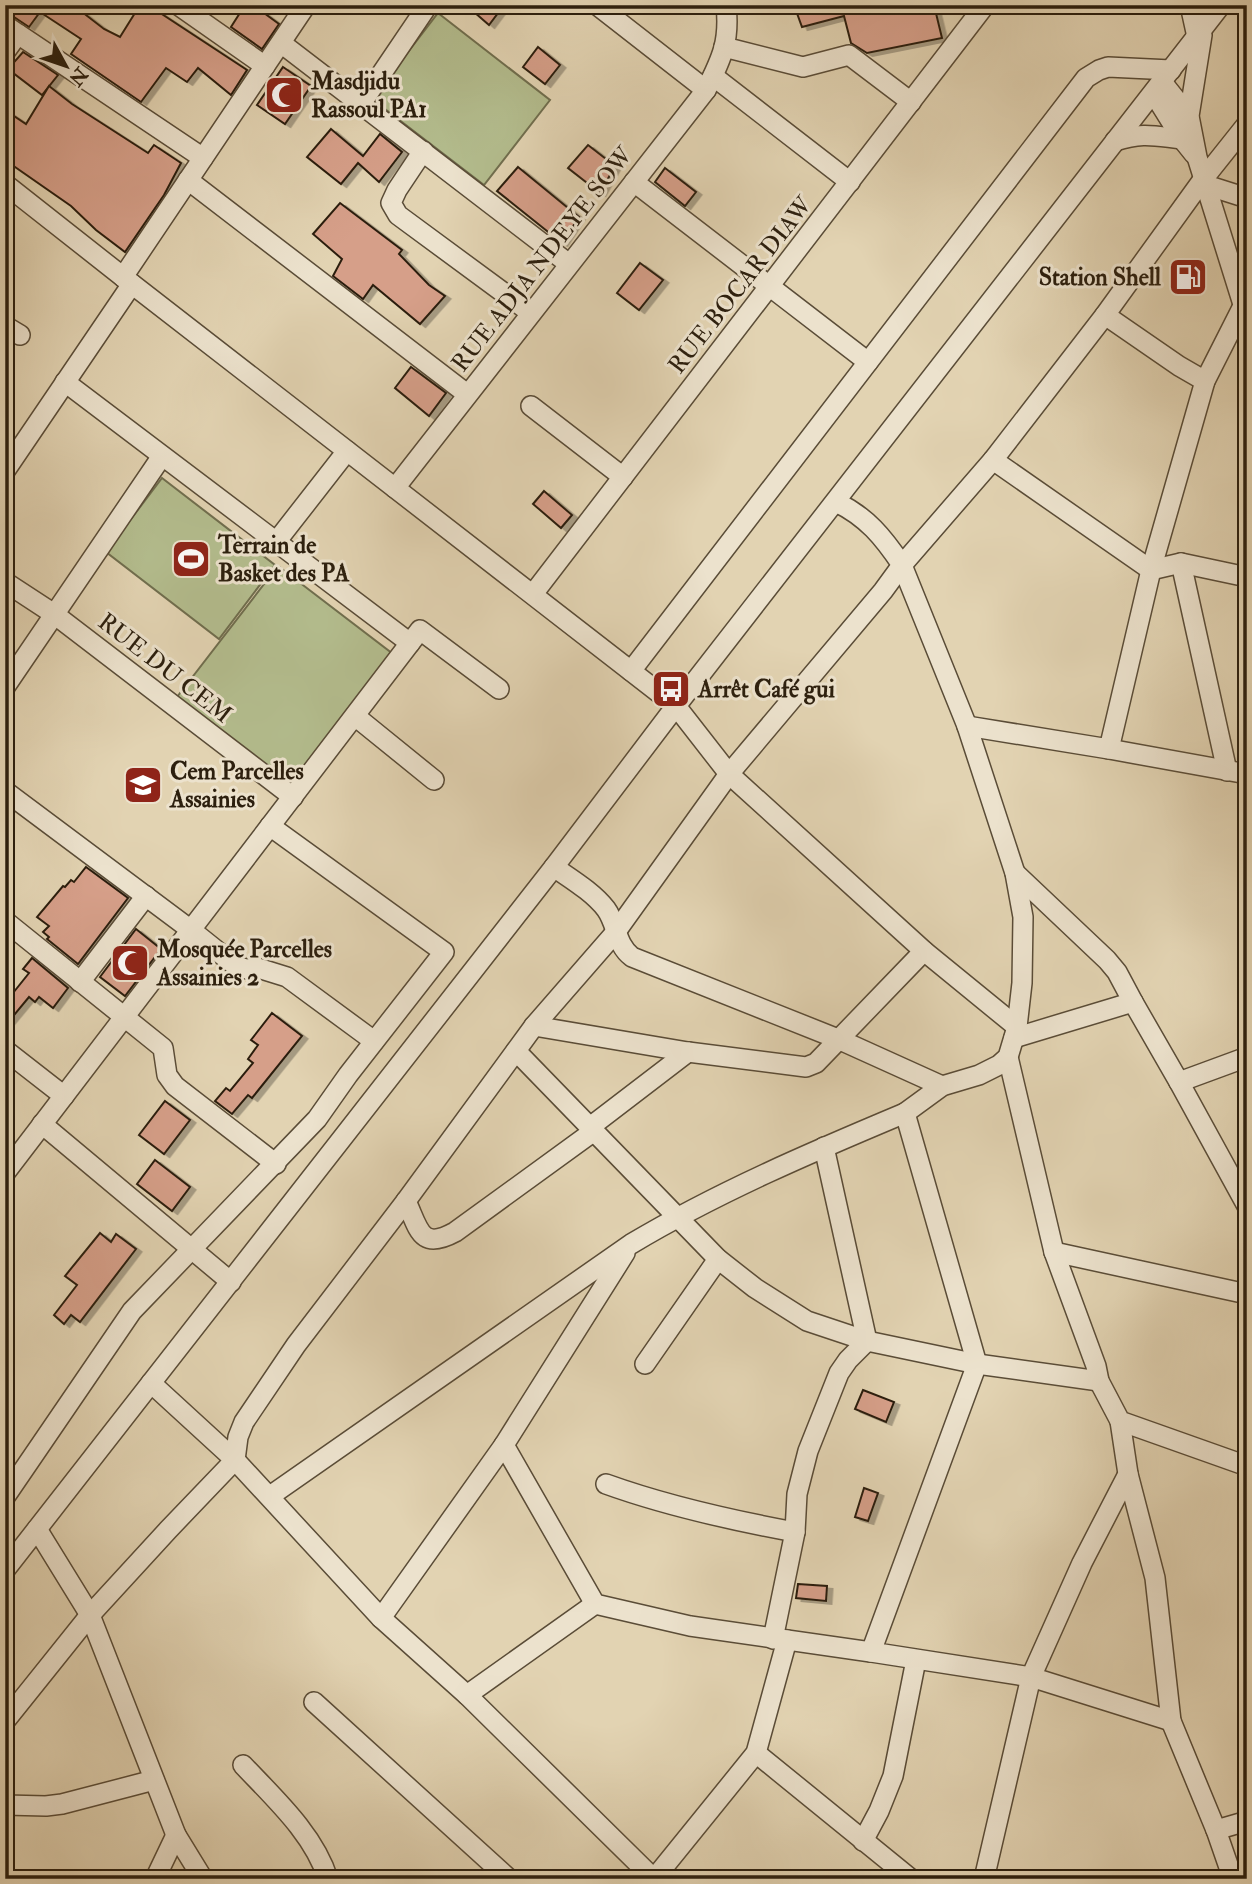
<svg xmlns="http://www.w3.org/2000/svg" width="1252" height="1884" viewBox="0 0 1252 1884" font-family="'IM FELL Double Pica',serif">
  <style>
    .green { fill: #b3bc8d; stroke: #706e4e; stroke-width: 2 }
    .building { fill: #d69f89; stroke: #2c1f0e; stroke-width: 2; filter: url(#shadow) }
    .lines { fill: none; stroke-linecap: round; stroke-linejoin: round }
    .minor-casing { stroke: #5a4c37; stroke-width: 22 }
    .minor { stroke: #ece2cd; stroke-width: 19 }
    .labels { text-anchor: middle; stroke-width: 6; stroke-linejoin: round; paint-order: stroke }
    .poi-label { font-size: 24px; font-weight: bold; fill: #2c1f0e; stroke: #ece2cd; text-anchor: start }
    .street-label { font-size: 24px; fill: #2c1f0e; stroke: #ece2cd }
  </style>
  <defs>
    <filter id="shadow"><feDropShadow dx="5.5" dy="3" stdDeviation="0" flood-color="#0004"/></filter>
  </defs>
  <rect width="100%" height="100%" fill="#e2d3b2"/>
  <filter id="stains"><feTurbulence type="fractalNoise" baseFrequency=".00286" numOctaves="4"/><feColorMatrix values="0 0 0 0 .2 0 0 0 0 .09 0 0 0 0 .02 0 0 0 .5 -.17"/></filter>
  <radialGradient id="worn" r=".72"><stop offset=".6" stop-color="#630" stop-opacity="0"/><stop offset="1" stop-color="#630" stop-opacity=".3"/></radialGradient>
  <g class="green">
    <polygon points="438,13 550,100 484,185 372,99"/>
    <polygon points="162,478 275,565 219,639 106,552"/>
    <polygon points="278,566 393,654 293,785 177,697"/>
  </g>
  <g class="building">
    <polygon points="5,5 73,5 104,29 120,37 140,5 148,5 247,70 231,95 198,68 187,82 166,68 141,102 71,54 81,39 40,12 29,27 5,11"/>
    <polygon points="245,5 253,5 279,24 262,49 231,27"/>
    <polygon points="466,5 504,5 489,25"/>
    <polygon points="794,5 934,5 942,38 867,53 851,43 844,16 802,27"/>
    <polygon points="538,47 560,65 545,84 523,67"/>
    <polygon points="23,52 58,75 42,95 8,69"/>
    <polygon points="283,67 311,86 285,124 257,105"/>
    <polygon points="49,86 72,104 148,153 154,145 181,163 164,195 125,252 96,230 71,206 5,160 5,110 26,124"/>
    <polygon points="331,129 363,156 380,134 402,152 379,182 358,163 341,184 307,157"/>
    <polygon points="588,145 615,166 600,193 568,168"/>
    <polygon points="518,167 579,217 562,243 497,191"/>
    <polygon points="665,168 696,192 685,206 655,182"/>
    <polygon points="340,203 402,250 399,254 429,285 445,296 420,324 373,285 363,299 333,276 342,259 313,234"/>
    <polygon points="640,263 663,280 639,310 617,293"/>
    <polygon points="411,367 446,393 429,416 395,388"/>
    <polygon points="544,491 572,515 561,528 533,504"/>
    <polygon points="86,867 128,898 78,964 47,939 49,937 43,932 49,926 37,917 63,886 65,887 71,880 74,882"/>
    <polygon points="136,929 161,949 125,996 100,977"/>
    <polygon points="32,958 68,988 53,1008 39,997 35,1002 29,997 5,1026 5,1003 29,973 23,969"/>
    <polygon points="272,1013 302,1036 252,1098 248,1095 232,1114 215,1101 226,1088 230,1091 253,1063 248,1059 258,1045 251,1040"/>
    <polygon points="165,1101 190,1120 164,1154 139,1135"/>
    <polygon points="155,1160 190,1187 172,1211 137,1184"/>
    <polygon points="100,1233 111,1242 116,1234 136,1249 80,1322 71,1315 64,1324 54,1315 77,1285 65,1276"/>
    <polygon points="863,1390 894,1402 886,1422 855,1409"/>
    <polygon points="864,1488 878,1493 868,1521 855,1517"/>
    <polygon points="798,1584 827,1586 826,1601 796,1598"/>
  </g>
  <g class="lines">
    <g class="minor-casing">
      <g id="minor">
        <polyline points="178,5 265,66"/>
        <polyline points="597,5 706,90"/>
        <polyline points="1190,5 1197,37"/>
        <polyline points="5,25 18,34 5,52"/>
        <polyline points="18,34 203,158"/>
        <polyline points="1202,35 1189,116 1197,157 1246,314"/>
        <polyline points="281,43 569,264"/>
        <polyline points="724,47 803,67 849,55 911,102"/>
        <polyline points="713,76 850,182"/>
        <polyline points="1162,82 1189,116"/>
        <polyline points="1154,94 1182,139 1194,154"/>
        <polyline points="361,104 428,5"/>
        <polyline points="1247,124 1204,178 1105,315 993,460 1151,570 1181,563 1247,577"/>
        <path d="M 1115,141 C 1143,132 1154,136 1182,139"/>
        <polyline points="423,151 397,190 391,203 398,215 531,313"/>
        <polyline points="188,180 467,394"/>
        <polyline points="634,182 868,362"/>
        <polyline points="5,184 132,284 676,706 729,774 924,951 1017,1027"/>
        <polyline points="1206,185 1247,198"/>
        <polyline points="123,277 306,5"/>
        <polyline points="1105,315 1179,366 1205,381"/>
        <polyline points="5,326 20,335"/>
        <polyline points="65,382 410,643"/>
        <polyline points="531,406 623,477"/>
        <polyline points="993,460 902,565 967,726 1015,873 1023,917 1022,983 1017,1027 1008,1057 999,1065 979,1075 942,1086 905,1113 977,1364 871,1652 1031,1677 1082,1563 1128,1474"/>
        <polyline points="5,471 132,284"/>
        <path d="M 395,488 L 706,90 C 722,58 730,41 726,5"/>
        <polyline points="276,542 347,451"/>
        <polyline points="1181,563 1227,771"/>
        <polyline points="5,582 54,614 293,797"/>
        <polyline points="533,594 985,5"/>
        <polyline points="631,671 1086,78 1099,70 1108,67 1171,70"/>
        <polyline points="5,687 162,456"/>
        <polyline points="355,716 434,780"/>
        <polyline points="967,726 1109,749 1151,570 1205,381 1244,304"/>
        <polyline points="1109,749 1247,774"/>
        <polyline points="5,791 191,930 236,966 246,969 258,968 287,977 374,1041"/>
        <path d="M 554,867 C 571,879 593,892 606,909 C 617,924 616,945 632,957 L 838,1039 L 942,1086"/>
        <polyline points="1015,873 1107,960 1117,972 1133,1002"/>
        <polyline points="5,921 163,1048 167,1075 175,1086 276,1164"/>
        <polyline points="80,982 146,896"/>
        <polyline points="534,1026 688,1052 806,1067 816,1063 924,951"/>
        <polyline points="1014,1038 1133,1002 1179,1082 1247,1057"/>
        <polyline points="5,1050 64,1096"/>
        <polyline points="516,1051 718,1259 755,1288 807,1321 867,1341 977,1364 1099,1381"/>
        <polyline points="1008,1057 1054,1252 1096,1366 1099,1381 1120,1421 1247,1466"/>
        <polyline points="1179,1082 1247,1206"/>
        <polyline points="42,1124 231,1282"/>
        <polyline points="590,1127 688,1052"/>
        <polyline points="5,1173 420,630 499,689"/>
        <path d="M 406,1201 C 419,1229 420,1251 455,1232 L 594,1131"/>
        <polyline points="1054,1252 1247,1294"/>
        <polyline points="645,1364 718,1259"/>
        <polyline points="151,1383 235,1460 381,1618 467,1695 654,1879"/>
        <polyline points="1120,1421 1128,1474 1155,1578 1171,1721 1216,1830 1233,1879"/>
        <polyline points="504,1445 595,1604 690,1626 871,1652"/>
        <path d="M 606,1484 C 667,1506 730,1520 795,1532"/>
        <path d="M 270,1496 L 631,1244 C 718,1192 812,1152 905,1113"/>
        <polyline points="5,1497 132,1311 317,1119 348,1075 444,952 270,826"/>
        <polyline points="37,1529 90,1615 176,1835 203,1879"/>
        <polyline points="5,1570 554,867 676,706 1221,5"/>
        <polyline points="381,1618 504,1445 625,1253"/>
        <polyline points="773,1639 795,1532 797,1494 808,1451 839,1373 848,1360 867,1341 824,1147"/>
        <polyline points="467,1695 595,1604"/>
        <polyline points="314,1702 509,1879"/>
        <path d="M 5,1721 L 90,1615 L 168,1530 L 235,1460 L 238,1437 L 244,1422 L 296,1345 L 406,1201 L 534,1026 L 615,933 L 729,774 L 883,591 L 902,565 C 883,537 867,517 836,502"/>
        <polyline points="756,1753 911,1879"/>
        <path d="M 243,1765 C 274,1798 314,1834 328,1879"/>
        <polyline points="5,1805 46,1806 62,1804 154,1780"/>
        <polyline points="1216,1830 1247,1821"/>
        <polyline points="863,1841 879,1811 893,1776 916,1660"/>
        <polyline points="155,1879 176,1835"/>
        <polyline points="654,1879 756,1753 787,1640"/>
        <polyline points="984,1879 1031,1677 1171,1721"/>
      </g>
    </g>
    <use href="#minor" class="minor"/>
  </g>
  <defs>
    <g id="mosque-square" transform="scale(2.0125)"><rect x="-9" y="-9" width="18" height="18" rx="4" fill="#8f2418" stroke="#ece2cd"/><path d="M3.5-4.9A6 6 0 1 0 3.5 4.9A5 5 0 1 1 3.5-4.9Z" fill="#fff"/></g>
    <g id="fuel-square" transform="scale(2.0125)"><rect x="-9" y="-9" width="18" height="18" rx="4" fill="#8f2418" stroke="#ece2cd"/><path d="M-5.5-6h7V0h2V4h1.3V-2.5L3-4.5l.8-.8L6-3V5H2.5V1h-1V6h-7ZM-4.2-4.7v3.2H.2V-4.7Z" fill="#fff"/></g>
    <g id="stadium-square" transform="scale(2.0125)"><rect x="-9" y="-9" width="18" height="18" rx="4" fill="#8f2418" stroke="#ece2cd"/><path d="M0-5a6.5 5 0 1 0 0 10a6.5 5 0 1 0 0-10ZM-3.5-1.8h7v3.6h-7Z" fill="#fff"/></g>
    <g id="bus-square" transform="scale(2.0125)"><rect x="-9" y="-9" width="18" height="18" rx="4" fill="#8f2418" stroke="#ece2cd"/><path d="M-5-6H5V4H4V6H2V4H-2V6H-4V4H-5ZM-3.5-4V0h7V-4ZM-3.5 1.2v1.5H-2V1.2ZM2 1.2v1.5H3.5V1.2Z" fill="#fff"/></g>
    <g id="school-square" transform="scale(2.0125)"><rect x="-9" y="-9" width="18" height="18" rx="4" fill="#8f2418" stroke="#ece2cd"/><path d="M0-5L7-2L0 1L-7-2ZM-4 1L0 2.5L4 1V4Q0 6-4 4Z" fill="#fff"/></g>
  </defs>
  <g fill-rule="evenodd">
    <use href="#mosque-square" x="284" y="95"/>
    <use href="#fuel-square" x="1188" y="277"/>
    <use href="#stadium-square" x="191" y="559"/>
    <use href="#bus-square" x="671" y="689"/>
    <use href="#school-square" x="143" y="785"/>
    <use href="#mosque-square" x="130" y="963"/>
  </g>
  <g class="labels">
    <g class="poi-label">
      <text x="311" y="89">Masdjidu<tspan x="311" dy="28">Rassoul PA1</tspan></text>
      <text x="1161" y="285" text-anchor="end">Station Shell</text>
      <text x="218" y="553">Terrain de<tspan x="218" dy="28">Basket des PA</tspan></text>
      <text x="698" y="697">Arrêt Café gui</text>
      <text x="170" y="779">Cem Parcelles<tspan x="170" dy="28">Assainies</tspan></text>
      <text x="157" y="957">Mosquée Parcelles<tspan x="157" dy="28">Assainies 2</tspan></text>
    </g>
    <g class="street-label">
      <text transform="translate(542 259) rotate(-52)" y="8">RUE ADJA NDEYE SOW</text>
      <text transform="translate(740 285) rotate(-52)" y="8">RUE BOCAR DIAW</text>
      <text transform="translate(165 668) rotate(38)" y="8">RUE DU CEM</text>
    </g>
  </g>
  <rect width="1252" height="1884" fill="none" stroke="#e2d3b2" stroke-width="28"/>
  <rect x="7" y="7" width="1238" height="1870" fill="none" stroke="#2c1f0e" stroke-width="3.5"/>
  <rect x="14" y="14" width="1224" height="1856" fill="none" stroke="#2c1f0e" stroke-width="2"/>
  <g transform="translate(66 66) rotate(130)" stroke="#ece2cd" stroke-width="5" paint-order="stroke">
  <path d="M0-5L12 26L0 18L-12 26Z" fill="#2c1f0e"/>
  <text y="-10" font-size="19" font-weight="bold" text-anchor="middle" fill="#2c1f0e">N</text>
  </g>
  <rect width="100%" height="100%" filter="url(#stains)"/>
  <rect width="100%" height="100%" fill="url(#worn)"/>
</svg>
